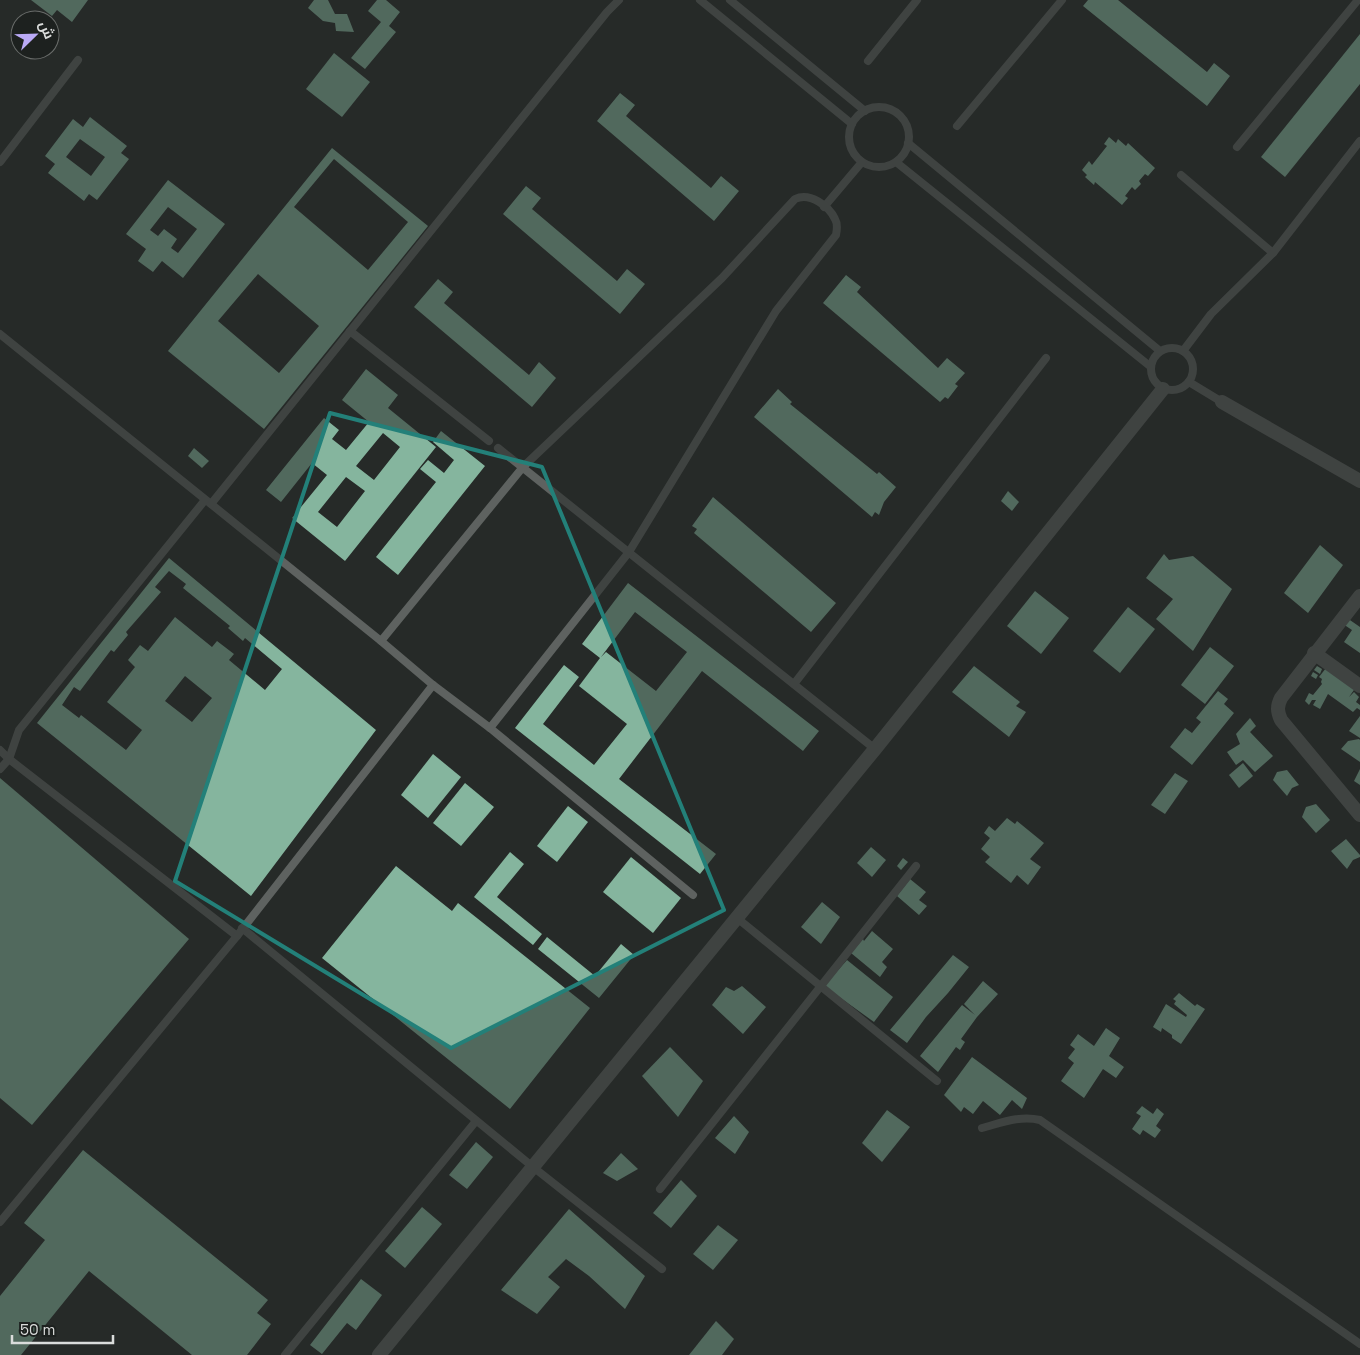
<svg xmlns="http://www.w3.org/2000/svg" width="1360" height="1355" viewBox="0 0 1360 1355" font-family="'Space Grotesk',Cairo,sans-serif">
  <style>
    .building { fill: #85b59e; fill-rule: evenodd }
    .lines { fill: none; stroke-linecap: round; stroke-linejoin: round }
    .service { stroke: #5e6260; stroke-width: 8 }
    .minor { stroke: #5e6260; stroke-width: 14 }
    .marked { fill: none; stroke: #238079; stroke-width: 4; stroke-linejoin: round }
  </style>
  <rect width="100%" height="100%" fill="#262a28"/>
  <g class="building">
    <polygon points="31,0 88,0 72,22 57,10 52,16"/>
    <polygon points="314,0 328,0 335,14 347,14 354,32 336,31 335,23 323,21 308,8"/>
    <polygon points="377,0 386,0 400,12 389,26 396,32 365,69 351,58 381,22 368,11"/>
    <polygon points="1088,0 1118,0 1207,72 1214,63 1230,76 1207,106 1083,6"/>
    <polygon points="1360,34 1360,84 1285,177 1261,157"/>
    <polygon points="334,53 370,82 342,117 306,89"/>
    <polygon points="620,93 635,105 626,116 711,188 721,176 739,191 714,221 597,121"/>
    <path d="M 90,117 L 127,146 L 121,153 L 129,159 L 97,200 L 89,194 L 84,201 L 48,173 L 55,164 L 45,156 L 73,119 L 83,127 ZM 80,139 L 105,157 L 91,176 L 66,157 Z"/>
    <polygon points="1109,137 1116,143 1118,139 1126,146 1128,143 1155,168 1148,176 1145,174 1139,181 1141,184 1135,190 1132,187 1125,196 1128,198 1122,205 1095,182 1094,185 1085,177 1087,175 1082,170 1089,161 1092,165 1107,146 1104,144"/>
    <path d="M 332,148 L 428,226 L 264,429 L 168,351 ZM 334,159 L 408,222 L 368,270 L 294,207 ZM 258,274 L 319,326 L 279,373 L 218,321 Z"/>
    <path d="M 168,180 L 225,224 L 183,278 L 162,261 L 153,272 L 138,261 L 146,249 L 126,234 ZM 168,207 L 197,229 L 178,253 L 171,248 L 177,239 L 164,229 L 158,236 L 150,230 Z"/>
    <polygon points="526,186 541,198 532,209 617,281 627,269 645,284 620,314 503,214"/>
    <polygon points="846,275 861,287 857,292 938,368 947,358 965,373 955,384 958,386 948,399 945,397 940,402 823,303"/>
    <polygon points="438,279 453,292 444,303 529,375 539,362 556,378 532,407 414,307"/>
    <path d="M 366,369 L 398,395 L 388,408 L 436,447 L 345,561 L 292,518 L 327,475 L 312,463 L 281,502 L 266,490 L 324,418 L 339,430 L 332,439 L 346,450 L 369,422 L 342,400 ZM 383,433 L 400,447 L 374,480 L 356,466 ZM 346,477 L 365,491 L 337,527 L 318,512 Z"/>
    <polygon points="778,389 792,402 790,404 877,474 879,472 896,487 884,502 879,515 875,512 872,517 754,417"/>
    <polygon points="441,431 485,466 398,575 376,557 436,482 420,469 428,460 444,473 454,460 433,442"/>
    <polygon points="194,448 209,461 202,468 188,456"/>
    <polygon points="1008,491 1019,502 1012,511 1001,501"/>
    <polygon points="713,497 836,603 811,632 694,533 697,529 692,526"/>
    <polygon points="1320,545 1343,565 1308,613 1284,593"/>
    <polygon points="1164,554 1169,560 1193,556 1232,589 1193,651 1156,619 1173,599 1146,578"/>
    <path d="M 169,558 L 376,730 L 251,896 L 37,723 ZM 169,571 L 186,584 L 183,588 L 230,626 L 228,628 L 243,641 L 245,638 L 282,669 L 265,690 L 229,660 L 234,654 L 217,641 L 212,647 L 175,617 L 148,651 L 140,645 L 128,660 L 135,667 L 107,702 L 142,730 L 126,750 L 81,715 L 79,718 L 62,705 L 74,687 L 80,691 L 111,650 L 114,652 L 128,635 L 126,632 L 161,592 L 155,587 ZM 185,676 L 212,698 L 192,722 L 165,701 Z"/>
    <path d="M 628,583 L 819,731 L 803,751 L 702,671 L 619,779 L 716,854 L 700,874 L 515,728 L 564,665 L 579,677 L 543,724 L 594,765 L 627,724 L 579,686 L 600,658 L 582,644 ZM 635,612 L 687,652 L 656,691 L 606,652 L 601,657 Z"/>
    <polygon points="1035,591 1069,618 1041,654 1007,626"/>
    <polygon points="1128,607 1155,629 1120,673 1093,651"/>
    <polygon points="1347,618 1360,627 1360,653 1344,642 1352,630 1343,624"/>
    <polygon points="1210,647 1234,666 1205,704 1181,685"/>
    <polygon points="974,666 1020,702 1016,706 1026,712 1009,737 952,692"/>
    <polygon points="1317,666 1322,669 1320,674 1314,670"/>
    <polygon points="1326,668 1356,687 1349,697 1354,692 1359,697 1356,702 1360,705 1360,710 1357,708 1353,712 1328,694 1320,709 1313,705 1316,700 1312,700 1309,705 1305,701 1309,693 1313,695 1322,684 1321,682 1322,679 1319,677"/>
    <polygon points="1313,672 1318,675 1316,679 1311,676"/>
    <polygon points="1218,691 1228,699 1224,704 1234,713 1192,765 1170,747 1185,728 1192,733 1201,722 1196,718"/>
    <polygon points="1360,716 1360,738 1349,731"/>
    <polygon points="1250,718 1256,726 1250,732 1273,756 1255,772 1243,760 1236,765 1227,752 1240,744 1236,734"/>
    <polygon points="1359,739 1360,740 1360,762 1341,749 1348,741"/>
    <polygon points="433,754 461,777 428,818 401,795"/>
    <polygon points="1243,763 1253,776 1239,788 1229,775"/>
    <polygon points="1360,769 1360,785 1354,781"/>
    <polygon points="1287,770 1299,785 1292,788 1287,796 1273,780 1277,772"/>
    <polygon points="1175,773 1188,781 1165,814 1151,805"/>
    <polygon points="0,778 189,939 32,1125 0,1098"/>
    <polygon points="465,783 494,807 461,846 433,823"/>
    <polygon points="1316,804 1330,820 1316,833 1302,817 1306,807"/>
    <polygon points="568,806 588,822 557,862 537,846"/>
    <polygon points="1007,818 1015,824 1017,821 1044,843 1030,859 1041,867 1028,885 1017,875 1011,883 985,862 990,857 981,849 990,838 984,833 989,826 995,831"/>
    <polygon points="1346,839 1360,855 1360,857 1353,860 1347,869 1331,851"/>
    <polygon points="871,847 886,860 872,877 857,863"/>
    <polygon points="510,852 524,864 497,897 542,934 533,945 474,897"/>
    <polygon points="631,857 681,898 653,933 603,892"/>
    <polygon points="903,858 908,862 901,870 897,866"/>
    <polygon points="396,866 452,911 458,903 590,1008 510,1109 322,958"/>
    <polygon points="910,879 926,892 919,900 927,906 919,915 897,896"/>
    <polygon points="822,902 840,917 821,944 801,927"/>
    <polygon points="872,931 893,949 882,962 887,967 880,977 851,953 863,939 864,941"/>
    <polygon points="547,937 595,976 621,944 634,955 599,998 538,949"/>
    <polygon points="953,955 969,967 948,993 926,1017 907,1043 890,1030"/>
    <polygon points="847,960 893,997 874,1022 824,986"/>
    <polygon points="983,981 998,994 977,1017 961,1039 965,1042 960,1050 956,1047 938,1072 920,1056 962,1005 975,1015 964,1004"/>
    <polygon points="742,986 766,1007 743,1034 712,1005 726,987 734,991"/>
    <polygon points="1179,993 1195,1006 1197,1004 1205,1009 1181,1044 1172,1038 1172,1035 1162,1028 1161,1032 1153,1027 1166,1004 1186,1017 1187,1015 1174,1004 1176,1001 1173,999"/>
    <polygon points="1106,1028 1120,1038 1109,1056 1124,1067 1116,1078 1103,1069 1084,1098 1061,1081 1074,1063 1068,1058 1075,1049 1070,1045 1078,1034 1094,1046"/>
    <polygon points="670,1047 703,1081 678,1117 642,1076"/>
    <polygon points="972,1057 1027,1098 1022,1109 1012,1100 1000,1115 983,1101 973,1114 964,1107 961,1112 944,1095"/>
    <polygon points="1142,1106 1153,1114 1157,1108 1164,1114 1156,1126 1161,1130 1155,1138 1143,1130 1140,1135 1132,1129 1141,1116 1136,1113"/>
    <polygon points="887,1110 910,1127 882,1162 862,1143"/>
    <polygon points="734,1116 749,1132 735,1154 715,1138"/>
    <polygon points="476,1142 493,1157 467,1189 449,1175"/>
    <polygon points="83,1150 268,1300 257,1313 271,1324 247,1355 192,1355 89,1271 21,1355 0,1355 0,1296 45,1240 24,1223"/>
    <polygon points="621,1153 638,1169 617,1181 603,1173"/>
    <polygon points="681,1180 697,1196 671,1228 653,1213"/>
    <polygon points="422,1207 442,1224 405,1268 385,1251"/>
    <polygon points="569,1209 645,1276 625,1309 589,1276 566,1259 548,1277 560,1287 537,1314 501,1290"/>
    <polygon points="718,1225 738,1240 713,1270 693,1254"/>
    <polygon points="361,1279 382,1295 356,1330 347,1323 322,1354 310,1345"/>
    <polygon points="716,1321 734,1339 722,1355 689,1355"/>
  </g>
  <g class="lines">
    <g class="service">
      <polyline points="700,0 852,124"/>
      <polyline points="730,0 865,111"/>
      <polyline points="868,61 917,0"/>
      <circle cx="879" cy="137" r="30"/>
      <polyline points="957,126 1062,0"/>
      <polyline points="908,143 1160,351"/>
      <polyline points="1237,147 1358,0"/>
      <polyline points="0,162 78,60"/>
      <polyline points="896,162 1151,367"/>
      <polyline points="1181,175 1273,253"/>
      <polyline points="824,207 862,162"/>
      <polyline points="350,331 489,441"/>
      <polyline points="0,334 381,641 433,685 490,728 693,895"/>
      <circle cx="1172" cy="369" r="21"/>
      <polyline points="1183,351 1211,314 1273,253 1360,141"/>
      <polyline points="1189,382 1222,402"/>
      <polyline points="498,448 875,749"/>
      <polyline points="211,504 607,12 619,0"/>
      <path d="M 381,641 L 523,467 L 722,278 L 795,199 C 810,192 829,206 835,219 C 838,224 837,230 836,235 L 776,311 L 629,552 L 490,728"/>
      <polyline points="794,684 1046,358"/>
      <polyline points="0,750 9,759 237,936"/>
      <polyline points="0,769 9,759 19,730 205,500"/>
      <polyline points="737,918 937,1081"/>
      <polyline points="242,928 533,1167 662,1269"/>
      <path d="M 982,1128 C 1001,1123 1020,1115 1040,1120 L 1360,1344"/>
      <polyline points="660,1189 916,866"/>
      <polyline points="0,1222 237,936 433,685"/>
      <polyline points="285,1355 476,1121"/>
    </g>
    <g class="minor">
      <polyline points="1222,402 1360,481"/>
      <path d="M 1360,596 L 1281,698 C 1277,706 1277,711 1281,720 L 1360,815"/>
      <polyline points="1314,653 1360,686"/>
      <polyline points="379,1355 875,749 1163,389"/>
    </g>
  </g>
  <path d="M0 0H1360V1355H0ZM 330,413 L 542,467 L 724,910 L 451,1048 L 175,881 Z" fill="#262a28" fill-opacity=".55" fill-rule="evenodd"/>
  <path class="marked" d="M 330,413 L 542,467 L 724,910 L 451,1048 L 175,881 Z"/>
  <g transform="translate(35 35) rotate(67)"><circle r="24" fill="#1d211f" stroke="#696c6a"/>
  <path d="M0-4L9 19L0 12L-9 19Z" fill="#baaaf6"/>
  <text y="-8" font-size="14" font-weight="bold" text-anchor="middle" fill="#dadcdb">ش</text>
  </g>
  <path d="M12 1335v8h101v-8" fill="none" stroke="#dadcdb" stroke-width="2.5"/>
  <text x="20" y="1335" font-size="15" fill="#dadcdb" stroke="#1d211f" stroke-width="4" paint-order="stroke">50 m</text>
</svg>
